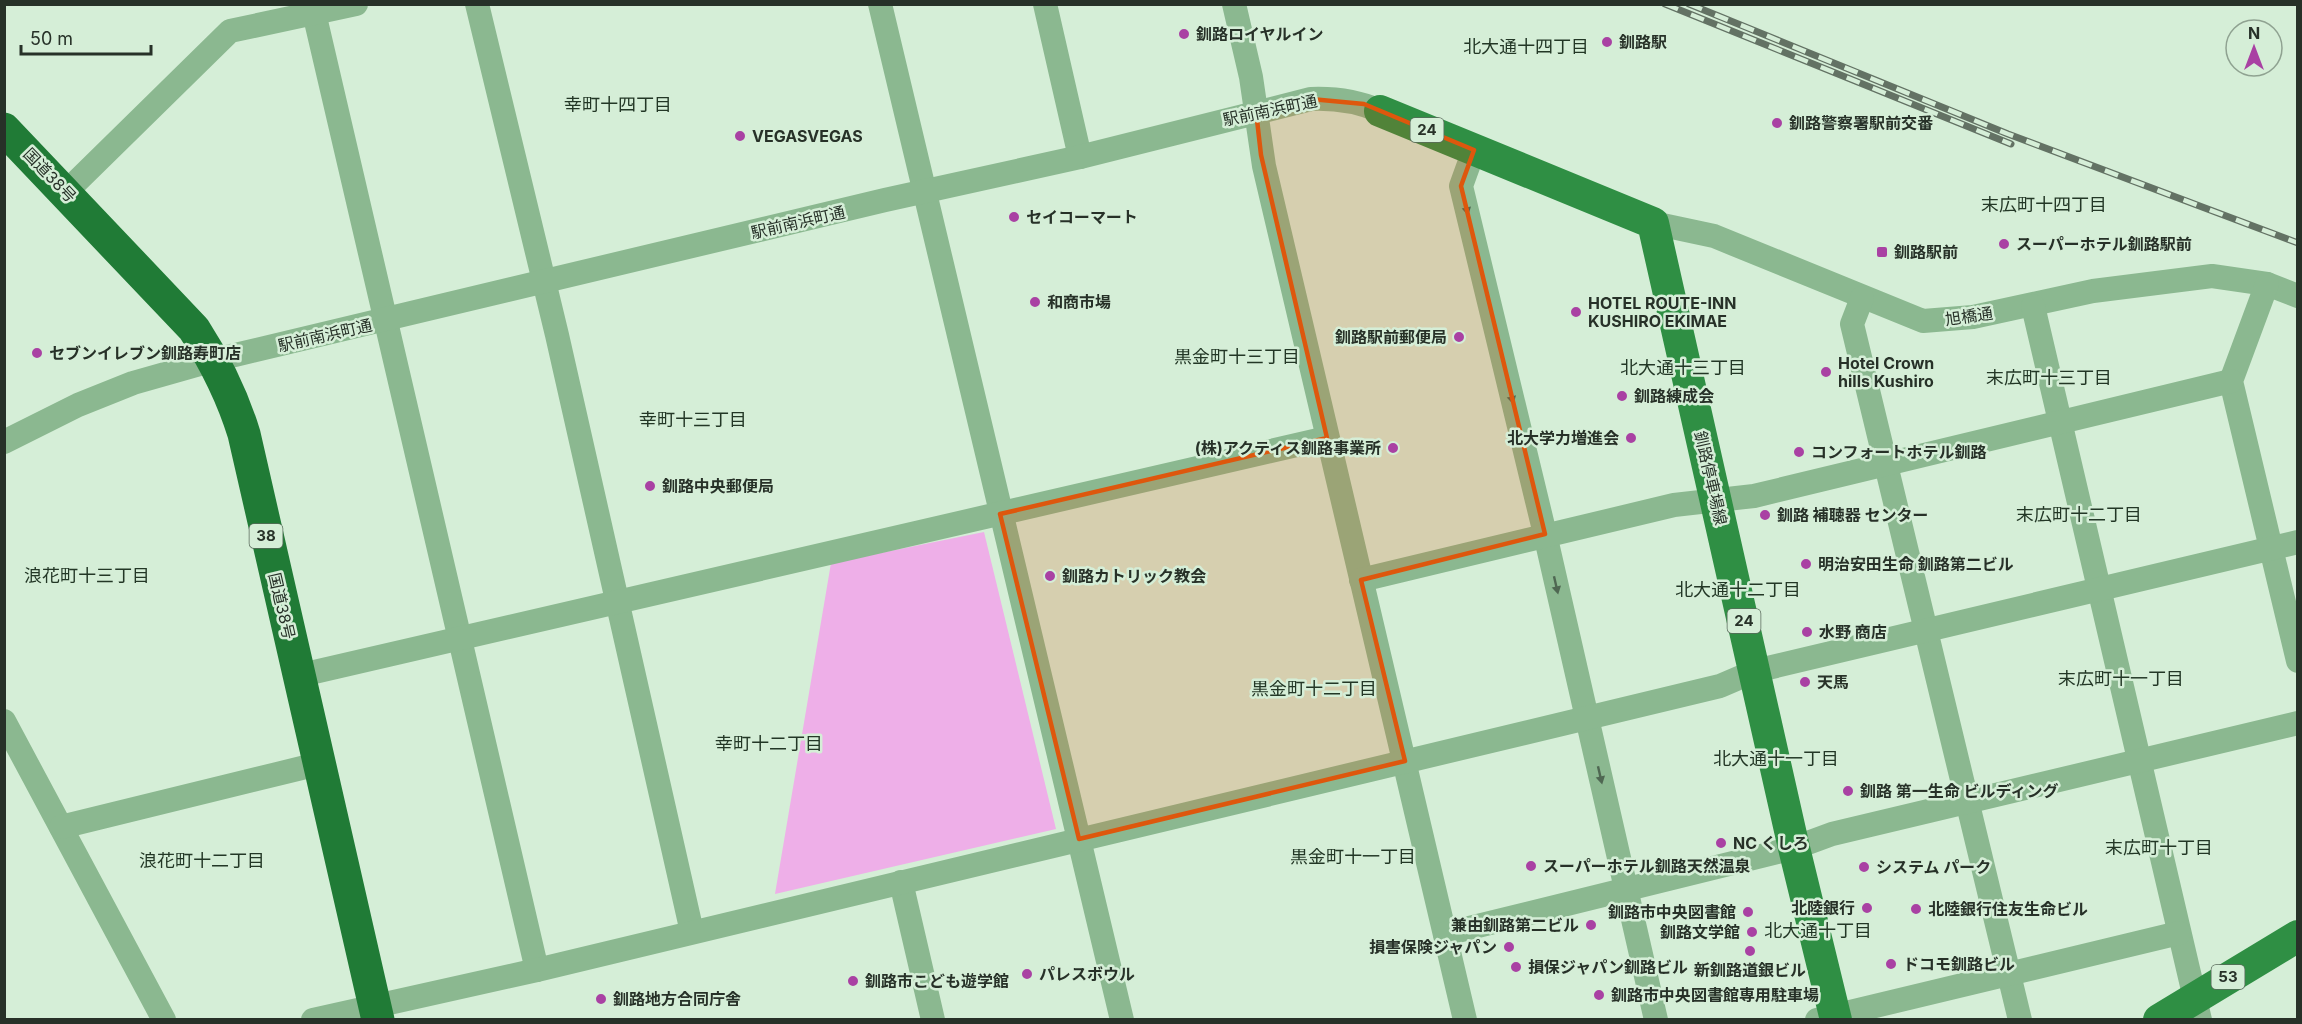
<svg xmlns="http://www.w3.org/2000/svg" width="2302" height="1024" viewBox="0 0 2302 1024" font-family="Inter,'Noto Sans JP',sans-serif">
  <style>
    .green { fill: #eeafe8 }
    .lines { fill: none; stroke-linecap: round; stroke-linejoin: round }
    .minor { stroke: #8bb890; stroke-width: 24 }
    .major { stroke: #2f8f44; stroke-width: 32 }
    .highway { stroke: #207b36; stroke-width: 33 }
    .rail-casing { stroke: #637264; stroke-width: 7 }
    .rail { stroke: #d5eed7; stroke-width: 4.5; stroke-dasharray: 14; stroke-linecap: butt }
    .oneway { fill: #4f6752 }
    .marked { fill: #de570d; fill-opacity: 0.2; stroke: #de570d; stroke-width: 4.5; stroke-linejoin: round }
    .poi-dot { fill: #a941a3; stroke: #d5eed7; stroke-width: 2 }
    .labels { text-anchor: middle; stroke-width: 5; stroke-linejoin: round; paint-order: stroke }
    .shield { fill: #d5eed7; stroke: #5b6a5c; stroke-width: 1.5 }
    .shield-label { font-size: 15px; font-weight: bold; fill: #273128 }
    .poi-label { font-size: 16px; font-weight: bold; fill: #273128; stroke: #d5eed7; text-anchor: start }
    .street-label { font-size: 16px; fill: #273128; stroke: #d5eed7 }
    .neighbourhood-label { font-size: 18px; fill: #233726; stroke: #d5eed7 }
  </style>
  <rect width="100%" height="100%" fill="#d5eed7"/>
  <polygon class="green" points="984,532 1056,829 775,894 831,563"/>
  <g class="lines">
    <g class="minor">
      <polyline points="312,4 537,970"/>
      <polyline points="477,4 557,335 692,932"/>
      <polyline points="880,4 1122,1020"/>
      <polyline points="1045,4 1080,157"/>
      <polyline points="1234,4 1251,77 1264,166 1465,1020"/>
      <polyline points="1474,150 1461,186 1545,534 1656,1020"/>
      <polyline points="66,192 230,31 356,4"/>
      <polyline points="1653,223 1714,236 1923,321 1973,317 2093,291 2212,276 2267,284 2298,296"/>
      <polyline points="2267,284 2231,381 2298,661"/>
      <polyline points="1862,298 1852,324 2020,1020"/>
      <polyline points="2033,306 2200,1020"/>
      <path d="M 4,442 L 78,405 L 133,383 L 214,360 L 885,200 L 1080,157 L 1311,99 C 1336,98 1357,101 1380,111"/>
      <polyline points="1361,580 1674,505 1754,496 2231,381"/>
      <polyline points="297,676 1327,438"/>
      <polyline points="4,721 164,1020"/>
      <polyline points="61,827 318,764"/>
      <polyline points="901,882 933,1020"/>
      <polyline points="1445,934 1794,848 1832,834 2298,723"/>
      <polyline points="313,1020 537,970 1720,686 1755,671 2298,542"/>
      <polyline points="1817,1020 2179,933"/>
    </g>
    <g class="major">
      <polyline points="1380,111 1653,223 1794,848 1836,1020"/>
      <polyline points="2159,1020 2298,936"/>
    </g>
    <path class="highway" d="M 4,129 L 194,329 C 216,363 232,395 244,434 L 378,1020"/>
    <g class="rail-casing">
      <g id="rail">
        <polyline points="1665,4 2011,144"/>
        <polyline points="1689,4 2008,134 2298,243"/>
      </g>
    </g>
    <use href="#rail" class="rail"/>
  </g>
  <defs><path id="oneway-solid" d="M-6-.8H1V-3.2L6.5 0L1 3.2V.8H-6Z" transform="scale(1.5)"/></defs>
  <g class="oneway">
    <use href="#oneway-solid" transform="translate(1466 206) rotate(77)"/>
    <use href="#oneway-solid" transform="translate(1511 395) rotate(76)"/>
    <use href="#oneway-solid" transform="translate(1556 585) rotate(77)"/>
    <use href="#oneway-solid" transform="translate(1600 775) rotate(77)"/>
  </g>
  <path class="marked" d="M 1311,99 L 1364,104 L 1474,150 L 1461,186 L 1545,534 L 1361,580 L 1405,761 L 1079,839 L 1000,514 L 1327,438 L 1261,155 L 1256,111 Z"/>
  <g class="poi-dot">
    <circle cx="1184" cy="34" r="6"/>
    <circle cx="1607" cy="42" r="6"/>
    <circle cx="1777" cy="123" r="6"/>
    <circle cx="740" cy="136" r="6"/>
    <circle cx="1014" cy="217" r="6"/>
    <circle cx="2004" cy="244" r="6"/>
    <rect x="1876" y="246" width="12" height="12" rx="3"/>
    <circle cx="1035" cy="302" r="6"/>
    <circle cx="1576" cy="312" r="6"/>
    <circle cx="1459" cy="337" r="6"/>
    <circle cx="37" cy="353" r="6"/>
    <circle cx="1826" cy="372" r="6"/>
    <circle cx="1622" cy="396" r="6"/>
    <circle cx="1631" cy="438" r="6"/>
    <circle cx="1393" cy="448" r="6"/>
    <circle cx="1799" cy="452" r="6"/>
    <circle cx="650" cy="486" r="6"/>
    <circle cx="1765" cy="515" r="6"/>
    <circle cx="1806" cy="564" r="6"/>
    <circle cx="1050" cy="576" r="6"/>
    <circle cx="1807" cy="632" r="6"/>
    <circle cx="1805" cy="682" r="6"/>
    <circle cx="1848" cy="791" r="6"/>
    <circle cx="1721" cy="843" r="6"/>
    <circle cx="1531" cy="866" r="6"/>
    <circle cx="1864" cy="867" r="6"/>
    <circle cx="1867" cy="908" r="6"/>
    <circle cx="1916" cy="909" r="6"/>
    <circle cx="1748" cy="912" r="6"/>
    <circle cx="1591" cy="925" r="6"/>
    <circle cx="1752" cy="932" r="6"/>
    <circle cx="1509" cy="947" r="6"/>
    <circle cx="1750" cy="951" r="6"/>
    <circle cx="1891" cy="964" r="6"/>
    <circle cx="1516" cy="967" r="6"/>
    <circle cx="1027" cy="974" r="6"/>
    <circle cx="853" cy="981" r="6"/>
    <circle cx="1599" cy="995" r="6"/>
    <circle cx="601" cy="999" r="6"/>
  </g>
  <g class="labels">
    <g class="shield">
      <rect x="1410.5" y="118" width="33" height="24" rx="4.5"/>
      <rect x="249.5" y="524" width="33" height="24" rx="4.5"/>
      <rect x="1727.5" y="609" width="33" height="24" rx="4.5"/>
      <rect x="2211.5" y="965" width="33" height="24" rx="4.5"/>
    </g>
    <g class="shield-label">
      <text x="1427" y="135">24</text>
      <text x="266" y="541">38</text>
      <text x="1744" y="626">24</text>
      <text x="2228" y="982">53</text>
    </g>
    <g class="poi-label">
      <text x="1196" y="40">釧路ロイヤルイン</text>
      <text x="1619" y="48">釧路駅</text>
      <text x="1789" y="129">釧路警察署駅前交番</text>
      <text x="752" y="142">VEGASVEGAS</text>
      <text x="1026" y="223">セイコーマート</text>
      <text x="2016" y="250">スーパーホテル釧路駅前</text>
      <text x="1894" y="258">釧路駅前</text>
      <text x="1047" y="308">和商市場</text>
      <text x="1588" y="309">HOTEL ROUTE-INN<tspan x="1588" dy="18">KUSHIRO EKIMAE</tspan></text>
      <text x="1447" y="343" text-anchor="end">釧路駅前郵便局</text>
      <text x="49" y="359">セブンイレブン釧路寿町店</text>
      <text x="1838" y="369">Hotel Crown<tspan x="1838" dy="18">hills Kushiro</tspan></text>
      <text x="1634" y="402">釧路練成会</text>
      <text x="1619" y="444" text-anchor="end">北大学力増進会</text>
      <text x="1381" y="454" text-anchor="end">(株)アクティス釧路事業所</text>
      <text x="1811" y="458">コンフォートホテル釧路</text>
      <text x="662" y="492">釧路中央郵便局</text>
      <text x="1777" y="521">釧路 補聴器 センター</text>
      <text x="1818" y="570">明治安田生命 釧路第二ビル</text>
      <text x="1062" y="582">釧路カトリック教会</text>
      <text x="1819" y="638">水野 商店</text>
      <text x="1817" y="688">天馬</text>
      <text x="1860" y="797">釧路 第一生命 ビルディング</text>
      <text x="1733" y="849">NC くしろ</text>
      <text x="1543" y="872">スーパーホテル釧路天然温泉</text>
      <text x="1876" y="873">システム パーク</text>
      <text x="1855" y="914" text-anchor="end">北陸銀行</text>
      <text x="1928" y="915">北陸銀行住友生命ビル</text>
      <text x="1736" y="918" text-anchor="end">釧路市中央図書館</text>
      <text x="1579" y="931" text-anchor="end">兼由釧路第二ビル</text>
      <text x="1740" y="938" text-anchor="end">釧路文学館</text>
      <text x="1497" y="953" text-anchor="end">損害保険ジャパン</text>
      <text x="1903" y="970">ドコモ釧路ビル</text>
      <text x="1528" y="973">損保ジャパン釧路ビル</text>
      <text x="1750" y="976" text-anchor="middle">新釧路道銀ビル</text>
      <text x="1039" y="980">パレスボウル</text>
      <text x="865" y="987">釧路市こども遊学館</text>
      <text x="1611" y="1001">釧路市中央図書館専用駐車場</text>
      <text x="613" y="1005">釧路地方合同庁舎</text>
    </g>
    <g class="street-label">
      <text transform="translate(1270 110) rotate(-12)" y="6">駅前南浜町通</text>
      <text transform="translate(50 175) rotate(46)" y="6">国道38号</text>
      <text transform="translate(798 222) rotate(-13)" y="6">駅前南浜町通</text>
      <text transform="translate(1969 316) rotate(-8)" y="6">旭橋通</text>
      <text transform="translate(325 335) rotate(-13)" y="6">駅前南浜町通</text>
      <text transform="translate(1711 478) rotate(77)" y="6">釧路停車場線</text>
      <text transform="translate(282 606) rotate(77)" y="6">国道38号</text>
    </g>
    <g class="neighbourhood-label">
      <text x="1526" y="53">北大通十四丁目</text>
      <text x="618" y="111">幸町十四丁目</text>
      <text x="2044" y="211">末広町十四丁目</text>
      <text x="1237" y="363">黒金町十三丁目</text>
      <text x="1683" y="374">北大通十三丁目</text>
      <text x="2049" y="384">末広町十三丁目</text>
      <text x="693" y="426">幸町十三丁目</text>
      <text x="2079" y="521">末広町十二丁目</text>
      <text x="87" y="582">浪花町十三丁目</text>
      <text x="1738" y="596">北大通十二丁目</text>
      <text x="2121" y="685">末広町十一丁目</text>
      <text x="1314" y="695">黒金町十二丁目</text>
      <text x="769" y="750">幸町十二丁目</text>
      <text x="1776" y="765">北大通十一丁目</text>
      <text x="2159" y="854">末広町十丁目</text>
      <text x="1353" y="863">黒金町十一丁目</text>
      <text x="202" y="867">浪花町十二丁目</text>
      <text x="1818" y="937">北大通十丁目</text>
    </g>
  </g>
  <rect width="2302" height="1024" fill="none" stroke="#273128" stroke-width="12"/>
  <g transform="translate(2254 48)"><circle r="28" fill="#d5eed7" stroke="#8fa291" stroke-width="1.5"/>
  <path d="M0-4.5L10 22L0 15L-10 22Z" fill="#a941a3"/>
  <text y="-9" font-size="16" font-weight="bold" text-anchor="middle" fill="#273128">N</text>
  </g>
  <path d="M21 45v9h130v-9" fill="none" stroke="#273128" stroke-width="3"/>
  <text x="30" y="45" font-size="18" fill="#273128" stroke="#d5eed7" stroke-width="4.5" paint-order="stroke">50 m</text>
</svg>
